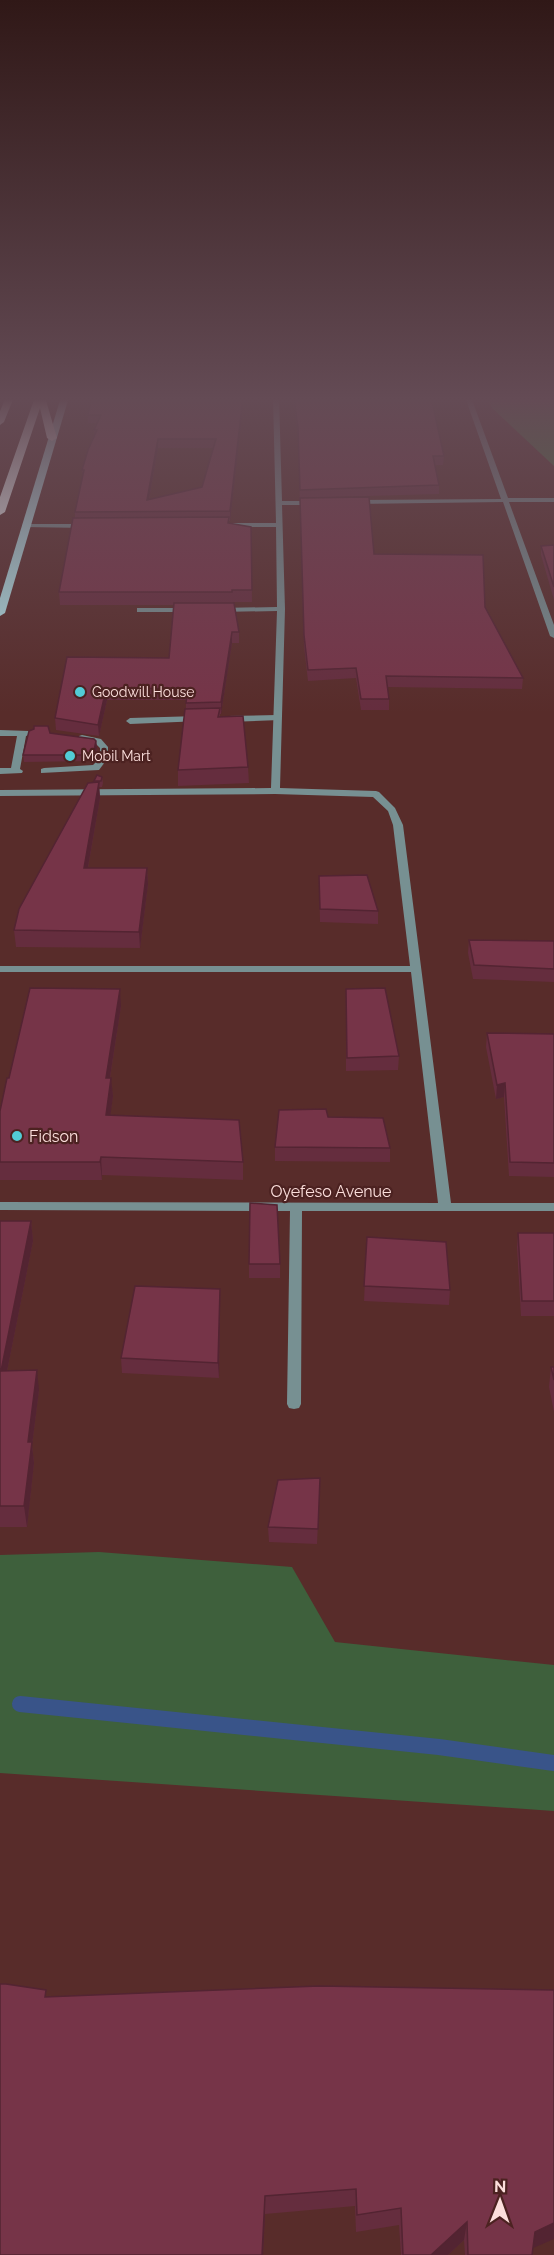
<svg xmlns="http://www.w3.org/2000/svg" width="554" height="2255" viewBox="0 0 554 2255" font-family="Raleway,sans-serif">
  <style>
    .green { fill: #3e603c }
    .forest { fill: #457643 }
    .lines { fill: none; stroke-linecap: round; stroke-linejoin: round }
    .stream { stroke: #395489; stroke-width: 16 }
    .lane { fill: #779092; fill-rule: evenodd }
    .street { fill: #779092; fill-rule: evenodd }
    .primary { fill: #b0e5ea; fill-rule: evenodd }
    .highway { fill: #f0fcfd; fill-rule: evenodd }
    .wall { fill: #652d3e; fill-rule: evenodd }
    .shaded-wall { fill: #532432 }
    .building { fill: #763448; stroke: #532432; stroke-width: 1.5; fill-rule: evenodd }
    .poi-dot { fill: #52ccd6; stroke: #4c2221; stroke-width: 2 }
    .labels { text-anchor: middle; stroke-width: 4.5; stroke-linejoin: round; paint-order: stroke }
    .far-poi-label { font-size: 14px; fill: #fcdfdc; stroke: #4c2221; text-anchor: start }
    .poi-label { font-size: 16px; fill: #fcdfdc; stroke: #4c2221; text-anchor: start }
    .street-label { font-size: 16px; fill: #fcdfdc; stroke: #4c2221 }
  </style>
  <rect width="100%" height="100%" fill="#582c2a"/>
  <polygon class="green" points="99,1552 292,1567 335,1642 554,1665 554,1811 0,1773 0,1555"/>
  <polygon class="forest" points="487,397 554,397 554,466 492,408"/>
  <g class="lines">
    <polyline class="stream" points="20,1704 439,1747 554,1763"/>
    <g class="lane">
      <polygon points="277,715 280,716 280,720 228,722 224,719 228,716"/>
      <polygon points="198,716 201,717 201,721 130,724 126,721 130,718"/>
      <polygon points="0,730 29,731 33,734 26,736 20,769 23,771 22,773 0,774 0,768 11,768 17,736 0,736"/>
      <polygon points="82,735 101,739 108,747 108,758 99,770 41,773 41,769 44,768 93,765 100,758 100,748 95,743 79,740 79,736"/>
    </g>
    <g class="street">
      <polygon points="273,397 279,397 282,501 316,501 319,503 316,505 282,505 285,609 280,788 376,791 379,792 395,808 403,825 451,1203 554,1203 554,1211 302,1211 301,1404 299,1408 294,1409 289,1408 287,1404 290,1211 0,1210 0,1202 438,1203 411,972 0,972 0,966 410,966 393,825 388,811 373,797 275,794 0,796 0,790 271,788 277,611 219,612 215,610 219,608 277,607 276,527 225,527 222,525 225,523 276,523"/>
      <polygon points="465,397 471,397 508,498 554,498 554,502 509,502 554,625 554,638 550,636 503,502 355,504 352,502 355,500 501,499"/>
      <polygon points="25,524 87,524 90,526 87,528 23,527 22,526"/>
      <polygon points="137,608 190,608 194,610 190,612 137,612"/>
    </g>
    <polygon class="primary" points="61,397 69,397 5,613 0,616 0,598"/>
    <g class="highway">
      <polygon points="6,397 14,397 4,422 0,425 0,411"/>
      <polygon points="35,397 45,397 57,438 52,441 47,438 40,408 5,512 0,515 0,497"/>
    </g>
  </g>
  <g class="wall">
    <path d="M 92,397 L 244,397 L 230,521 L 229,521 L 229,523 L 251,527 L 252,602 L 233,602 L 239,632 L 239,643 L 232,643 L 221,714 L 220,714 L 220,717 L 248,767 L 249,783 L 178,786 L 178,770 L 186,709 L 186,700 L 107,700 L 99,736 L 56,730 L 55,718 L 67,657 L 169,658 L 174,605 L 60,605 L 59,592 L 75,518 L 75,512 L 83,476 L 82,470 L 95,436 L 94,430 L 97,423 L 88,423 L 88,415 ZM 158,448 L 213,448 L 202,487 L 149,500 Z"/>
    <polygon points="293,397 431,397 444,456 443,465 435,465 439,485 439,494 331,497 374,554 485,607 523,678 522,689 387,687 389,699 389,710 361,710 356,678 308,681 304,646 298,436"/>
    <polygon points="554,545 554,600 541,555 541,546"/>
    <polygon points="50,733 96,741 97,748 94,761 24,762 23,755"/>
    <polygon points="102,777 103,783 102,787 99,787 100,798 88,868 147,868 148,884 140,948 16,947 14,930 94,782 94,781"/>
    <polygon points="319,876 378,911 378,924 320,922"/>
    <polygon points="469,940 554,941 554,982 473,979 468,953"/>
    <polygon points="346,989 399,1056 398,1070 346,1071"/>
    <polygon points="121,1006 110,1078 113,1096 110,1115 243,1162 243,1180 102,1175 102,1180 0,1180 0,1111 9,1078"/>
    <polygon points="487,1033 554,1034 554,1177 509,1176 504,1097 496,1099 486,1047"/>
    <polygon points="328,1117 390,1148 390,1162 275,1161 275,1147"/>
    <polygon points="0,1221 31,1221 33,1241 7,1371 39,1390 32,1445 34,1463 27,1527 0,1527"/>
    <polygon points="518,1233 554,1233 554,1316 521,1316 517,1247"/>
    <polygon points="367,1237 450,1290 449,1305 364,1301"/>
    <rect x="249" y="1264" width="31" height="14"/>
    <polygon points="220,1304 219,1378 122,1373 121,1358"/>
    <polygon points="551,1367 554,1367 554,1412 549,1387"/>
    <polygon points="320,1478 317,1544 269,1542 268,1527"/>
    <polygon points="47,1997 533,2248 532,2255 465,2255 464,2240 448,2255 401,2255 399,2225 356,2232 355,2206 265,2214 263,2255 0,2255"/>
  </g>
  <g class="shaded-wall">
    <polygon points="243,397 244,397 230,521 230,511"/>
    <polygon points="158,439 158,448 147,510 147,500"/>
    <polygon points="232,632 232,643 221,714 221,702"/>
    <polygon points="106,689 107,700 99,736 98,725"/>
    <polygon points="96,741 97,748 94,761 93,755"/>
    <polygon points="99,782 100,798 85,884 84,868"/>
    <polygon points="147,868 148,884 140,948 139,932"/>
    <polygon points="120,989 121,1006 107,1096 106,1078"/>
    <polygon points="111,1078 113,1096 108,1133 106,1115"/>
    <polygon points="505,1083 504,1097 496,1099 497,1085"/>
    <polygon points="101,1157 102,1175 102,1180 100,1162"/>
    <polygon points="31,1221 33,1241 3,1391 1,1371"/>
    <polygon points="220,1289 220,1304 219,1378 218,1363"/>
    <polygon points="37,1370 39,1390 32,1445 34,1463 27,1527 24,1506 28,1442"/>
    <polygon points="265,2196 265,2214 263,2255 262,2255"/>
    <polygon points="467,2222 464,2240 448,2255 431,2255"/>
    <polygon points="554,2223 554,2239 531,2249 535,2232"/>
  </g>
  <g class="building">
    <path d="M 92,397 L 243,397 L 230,511 L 75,512 L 84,470 L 82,470 L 88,450 L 97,430 L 94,430 L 101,415 L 88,415 ZM 158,439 L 216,439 L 202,487 L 147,500 Z"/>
    <polygon points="294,397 431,397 444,456 433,456 439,485 300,490 298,428"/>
    <polygon points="369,497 374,554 483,555 485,607 523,678 386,676 389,699 361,699 356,668 308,670 304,635 300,498"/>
    <polygon points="229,517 228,523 251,527 252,590 232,590 232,592 59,592 73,518"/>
    <polygon points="554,545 554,587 541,546"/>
    <polygon points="174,603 234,603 239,632 232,632 221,702 186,703 188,688 106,689 98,725 55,718 67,657 169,658"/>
    <polygon points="220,708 218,717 243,716 248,767 178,770 185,709"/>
    <polygon points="34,726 48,726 50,733 94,739 96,741 93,755 23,755 29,731 34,729"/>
    <polygon points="97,775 102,777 101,781 94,781"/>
    <polygon points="99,782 84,868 147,868 139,932 14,930 19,909 88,783"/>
    <polygon points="367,875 378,911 320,909 319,876"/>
    <polygon points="469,940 554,941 554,969 474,965"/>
    <polygon points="30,988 120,989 106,1078 111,1078 106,1115 239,1120 243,1162 101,1157 100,1162 0,1162 0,1111 7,1078 9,1078"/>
    <polygon points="385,988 399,1056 347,1058 346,989"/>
    <polygon points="487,1033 554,1034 554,1163 510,1162 505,1083 497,1085"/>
    <polygon points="326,1109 328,1117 383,1118 390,1148 275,1147 279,1110"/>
    <polygon points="250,1203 277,1205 280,1264 249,1264"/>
    <polygon points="0,1221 31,1221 1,1371 37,1370 28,1442 32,1442 24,1506 0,1506"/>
    <polygon points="518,1233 554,1233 554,1301 522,1301"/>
    <polygon points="367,1237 446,1242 450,1290 364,1286"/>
    <polygon points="135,1286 220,1289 218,1363 121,1358"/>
    <polygon points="551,1367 554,1367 554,1380"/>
    <polygon points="320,1478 318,1529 268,1527 278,1480"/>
    <polygon points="0,1984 6,1984 46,1990 45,1997 319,1986 554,1990 554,2223 535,2232 532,2255 468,2255 467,2222 431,2255 403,2255 401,2208 357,2215 356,2189 265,2196 262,2255 0,2255"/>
  </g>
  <linearGradient id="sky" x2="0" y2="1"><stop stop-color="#301817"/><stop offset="0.56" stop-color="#644b55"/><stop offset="1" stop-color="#644b55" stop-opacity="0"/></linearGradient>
  <rect width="554" height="713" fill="url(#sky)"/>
  <g class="poi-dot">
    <circle cx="80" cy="692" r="6"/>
    <circle cx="70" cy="756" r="6"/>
    <circle cx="17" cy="1136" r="6"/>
  </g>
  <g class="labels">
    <g class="far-poi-label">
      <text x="92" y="697">Goodwill House</text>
      <text x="82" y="761">Mobil Mart</text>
    </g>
    <g class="poi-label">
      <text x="29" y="1142">Fidson</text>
    </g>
    <g class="street-label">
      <text x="331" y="1197">Oyefeso Avenue</text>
    </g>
  </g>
  <g transform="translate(500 2201) rotate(1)" stroke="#4c2221" stroke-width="4.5" paint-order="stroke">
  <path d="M0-4.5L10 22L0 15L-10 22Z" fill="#fcdfdc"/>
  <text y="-9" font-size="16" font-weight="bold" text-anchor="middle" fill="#fcdfdc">N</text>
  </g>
</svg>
